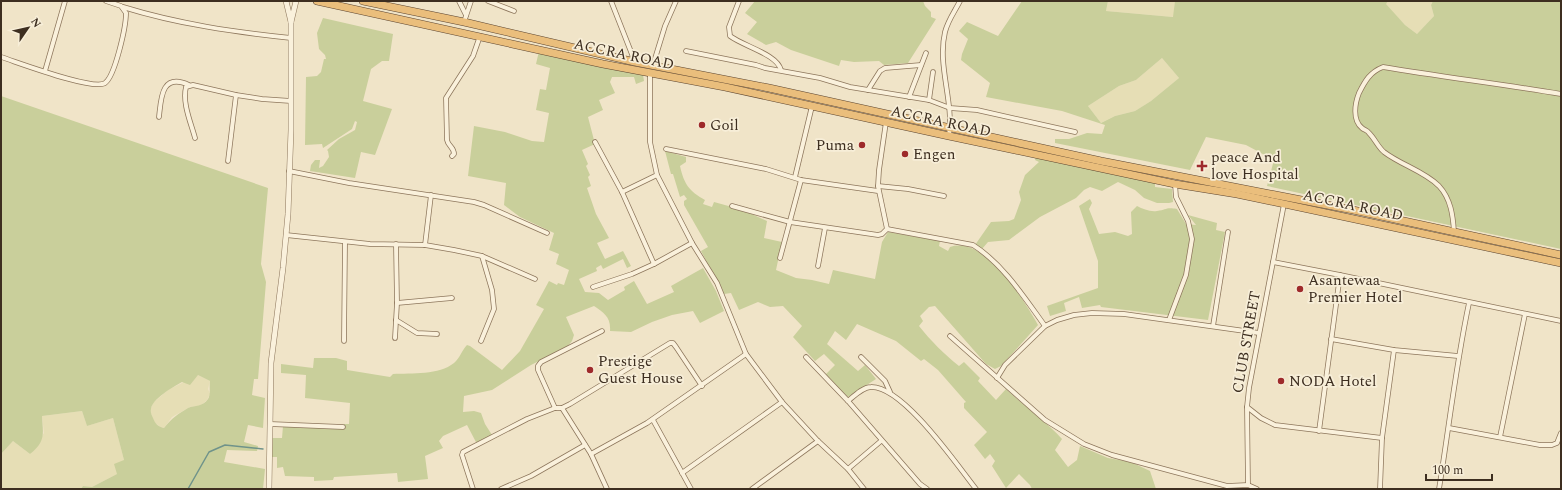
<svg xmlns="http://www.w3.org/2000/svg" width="1562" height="490" viewBox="0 0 1562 490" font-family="Spectral,serif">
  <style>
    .farmland { fill: #e6deb5 }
    .green { fill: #c9cf9b; fill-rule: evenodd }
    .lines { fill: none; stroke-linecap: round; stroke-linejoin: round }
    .stream { stroke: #6f938a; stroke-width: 1.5 }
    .minor-casing { stroke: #8d765c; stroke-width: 5.5 }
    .tertiary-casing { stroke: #8d765c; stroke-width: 6 }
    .trunk-casing { stroke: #5b4430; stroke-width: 8 }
    .minor { stroke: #faf1dc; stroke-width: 4 }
    .tertiary { stroke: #faf1dc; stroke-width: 5 }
    .trunk { stroke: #eabe7c; stroke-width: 7 }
    .poi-dot { fill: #9e2a2b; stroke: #f7eed8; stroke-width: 1.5 }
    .labels { text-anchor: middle; stroke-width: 3.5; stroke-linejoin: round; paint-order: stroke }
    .street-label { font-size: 15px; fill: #3d2e20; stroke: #f7eed8 }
    .poi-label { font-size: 15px; fill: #3d2e20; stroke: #f7eed8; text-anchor: start }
  </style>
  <rect width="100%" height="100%" fill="#f0e4c8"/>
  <g class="farmland">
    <polygon points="1108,1 1175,1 1174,17 1106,11"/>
    <polygon points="1388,1 1433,1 1431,5 1434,16 1417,34 1405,25 1385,4"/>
    <polygon points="1162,58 1179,78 1151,101 1135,111 1115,116 1101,123 1088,106 1119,86 1136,80"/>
    <polygon points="198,375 210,381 208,389 210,394 207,400 200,406 190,407 172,417 164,428 159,426 153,421 150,410 153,403 168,390"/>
    <polygon points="82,411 87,426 113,418 124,460 117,474 92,487 83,486 81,489 1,489 1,454 13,441 30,454 44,433 42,416"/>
  </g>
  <g class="green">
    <polygon points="755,1 923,1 925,6 931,12 931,17 936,19 908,63 884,65 879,61 854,62 841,60 839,66 791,50 776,42 766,45 747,34 757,22 745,13"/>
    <path d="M 1022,1 L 1108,1 L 1106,11 L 1173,17 L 1175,1 L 1388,1 L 1386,4 L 1405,25 L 1417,34 L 1434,16 L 1431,5 L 1433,1 L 1561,1 L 1561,249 L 1267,186 L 1274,160 L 1246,145 L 1206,137 L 1190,170 L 1055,143 L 1055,139 L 1069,139 L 1087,133 L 1102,134 L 1105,125 L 1062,111 L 986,97 L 990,83 L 961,60 L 962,54 L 968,39 L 959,31 L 967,22 L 998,36 ZM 1162,58 L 1179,78 L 1151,101 L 1135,111 L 1115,116 L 1101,123 L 1088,106 L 1119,86 L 1136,80 Z"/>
    <polygon points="323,18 393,34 389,61 382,61 371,69 363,101 392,109 375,155 361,152 355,178 310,171 311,165 315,160 320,160 319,168 323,166 329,157 328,151 327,150 339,139 355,130 357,122 355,121 352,129 323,148 322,144 305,145 306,77 317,76 321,72 324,59 326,59 325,55 319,49 317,33"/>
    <path d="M 539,51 L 643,75 L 644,81 L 636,84 L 634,77 L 612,77 L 610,82 L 615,93 L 599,100 L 603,110 L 588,117 L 595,144 L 582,150 L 588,164 L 586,166 L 590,175 L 588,177 L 591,186 L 587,188 L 596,214 L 609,238 L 597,243 L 605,259 L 623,251 L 631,266 L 627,268 L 623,259 L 603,269 L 601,265 L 596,268 L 597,271 L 579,279 L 585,292 L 599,293 L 608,300 L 625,290 L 624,287 L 634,281 L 647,304 L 674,292 L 671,286 L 703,268 L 716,291 L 724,311 L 700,323 L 693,311 L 672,315 L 652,322 L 631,332 L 610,331 C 611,317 604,313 594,306 L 566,317 L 574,335 L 572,341 L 567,347 L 531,365 L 492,390 L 464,396 L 463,412 L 474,411 L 481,413 L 485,424 L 492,435 L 477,444 L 467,425 L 443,436 L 439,441 L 443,448 L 425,456 L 428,479 L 398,482 L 397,473 L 334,477 L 333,480 L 314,481 L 314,477 L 285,476 L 283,467 L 277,468 L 277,457 L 272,457 L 272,438 L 282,438 L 283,426 L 344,429 L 344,424 L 349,424 L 350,403 L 305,398 L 306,375 L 281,373 L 281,364 L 313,368 L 314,358 L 336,358 L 347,361 L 347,370 L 390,377 L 393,374 C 412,373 439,375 454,363 C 460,358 462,350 467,345 L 470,346 L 502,370 L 520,351 L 544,309 L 536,305 L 549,281 L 557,285 L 558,283 L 564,285 L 569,270 L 556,264 L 559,254 L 549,250 L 554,233 L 520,217 L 504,205 L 506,183 L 468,176 L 474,126 L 505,132 L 532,141 L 544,142 L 549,113 L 536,110 L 540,89 L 546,90 L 550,68 L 536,64 Z"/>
    <path d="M 1,96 L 268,188 L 261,264 L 266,282 L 258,379 L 254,379 L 252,395 L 265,398 L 263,428 L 248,425 L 244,442 L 258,446 L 257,451 L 227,450 L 224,462 L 265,469 L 263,489 L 81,489 L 83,486 L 92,487 L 117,474 L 114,464 L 124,460 L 113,418 L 87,426 L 82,411 L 42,416 C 43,434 46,441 30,454 L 13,441 L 1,454 ZM 198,375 L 210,381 C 209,387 211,394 208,399 C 203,407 195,405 188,408 C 178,414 172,418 164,428 C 159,427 155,424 153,418 C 152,416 150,412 151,409 C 152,399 173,387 182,382 L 190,385 Z"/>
    <path d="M 665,151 L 686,157 L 686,162 L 680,166 C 684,184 689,191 705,200 L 703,204 L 712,207 L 714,202 L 743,210 L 767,221 L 764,238 L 782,242 L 776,270 L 796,278 L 812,280 L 829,284 L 833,270 L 875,279 L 882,242 L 888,232 L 940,241 L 939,246 L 948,251 L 950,247 C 985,235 1024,300 1038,325 L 1001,366 L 995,369 L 986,364 L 935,306 L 929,307 L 920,316 L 923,321 L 919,326 C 931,341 944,354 959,366 L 964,362 L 980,378 L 978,381 L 996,400 L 1006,389 C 1024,406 1045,420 1062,439 L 1055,450 L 1068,467 L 1077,460 L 1080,446 L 1108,458 L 1131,462 L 1150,471 L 1156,489 L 1032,489 L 1030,485 L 1019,474 L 1006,488 L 992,466 L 995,461 L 990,454 L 985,459 L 974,445 L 987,432 L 964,408 L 964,403 L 966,402 L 938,370 L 924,359 L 921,361 L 896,341 L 857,324 L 846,340 L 835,331 L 827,344 L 858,371 L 865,365 L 876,379 L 848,397 L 825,375 L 835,365 L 824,354 L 815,361 L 793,337 L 802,326 L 783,306 L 770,307 L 758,302 L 739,310 L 731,293 L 724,294 L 701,251 L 708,247 L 684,205 L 684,201 L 687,199 L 684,195 L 680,197 L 673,174 L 671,174 Z"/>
    <polygon points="1036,156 1155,181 1155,187 1172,189 1173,202 1169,203 1157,203 1144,198 1135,190 1118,182 1102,191 1090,187 1084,190 1076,198 1040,217 1009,240 988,242 982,249 975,245 991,222 1009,221 1014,219 1021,200 1019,192 1025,175 1039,162 1035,160"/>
    <path d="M 1090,199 L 1092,203 L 1089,209 L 1099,234 L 1115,232 L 1128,236 L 1132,234 L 1131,212 L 1137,206 C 1143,209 1150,212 1157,211 C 1167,210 1165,207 1177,209 L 1186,224 L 1196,225 L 1188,215 L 1217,223 L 1216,230 L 1225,232 L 1208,320 L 1101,307 L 1100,305 L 1082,308 L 1079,297 L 1064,303 L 1066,311 L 1050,316 L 1047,306 L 1098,288 L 1098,261 L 1079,206 Z"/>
  </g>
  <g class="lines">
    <polyline class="stream" points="188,489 209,452 225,445 263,449"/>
    <g class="minor-casing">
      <g id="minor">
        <polyline points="459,1 466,15"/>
        <polyline points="488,1 514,11"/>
        <polyline points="611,1 635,62"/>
        <path d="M 739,1 L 729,27 L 730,36 C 743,46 777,54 781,70"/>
        <path d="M 123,7 C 178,24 234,32 291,38"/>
        <polyline points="464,22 471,1"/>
        <polyline points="686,51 756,65 765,68 820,78 850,87 929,100 950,108 977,110 1075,132"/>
        <path d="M 1,57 C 17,62 93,91 105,83 C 115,76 126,27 126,13 L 121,6 L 106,1"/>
        <polyline points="653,65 665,26 676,1"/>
        <polyline points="45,71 65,1"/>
        <polyline points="650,73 650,142 657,175 692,243 717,283 746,354 782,402 818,441 848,469 864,489"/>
        <polyline points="868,90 880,71 885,68 921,65"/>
        <polyline points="909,97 926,53"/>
        <polyline points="929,100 933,72"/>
        <path d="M 159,117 C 161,99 161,72 189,85"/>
        <path d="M 949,136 C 954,101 937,66 945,32 C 948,20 955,11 960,1"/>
        <path d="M 195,138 C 191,123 182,103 186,87 L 193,85 L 236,95 L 262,99 L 291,101"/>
        <polyline points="595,142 622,192 654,264"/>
        <polyline points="666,149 766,169 801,180 878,191"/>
        <path d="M 452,156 L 454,154 C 454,147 448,146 447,140 L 446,98 L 473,56 L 480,36"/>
        <polyline points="228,161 236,95"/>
        <polyline points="289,171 349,183 474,202 484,205 547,233"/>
        <polyline points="795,177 812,106"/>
        <polyline points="878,186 908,189 944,196"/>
        <polyline points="622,192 657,175"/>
        <polyline points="732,206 790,222 878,235 882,234 887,229 878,186 879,170 886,122"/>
        <path d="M 887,229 L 973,245 C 1003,264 1024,297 1045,326"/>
        <path d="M 1454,232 C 1453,216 1451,199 1439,186 C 1424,171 1401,165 1384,152 C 1378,147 1375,139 1369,133 C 1367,130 1364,130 1362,128 C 1352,120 1355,103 1359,93 C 1365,81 1370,72 1383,67 C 1442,77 1502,84 1561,94"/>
        <polyline points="286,235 370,244 425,245 454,250 482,256 535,279"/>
        <polyline points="425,245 431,195"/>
        <polyline points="780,258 801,180"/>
        <polyline points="1273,262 1340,275 1561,321"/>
        <polyline points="818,266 825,228"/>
        <polyline points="593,287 632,274 654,264 692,243"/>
        <polyline points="397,303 452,298"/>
        <polyline points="396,320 417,333 437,334"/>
        <polyline points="1169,320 1186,275 1192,239 1188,221 1176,197 1175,184"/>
        <polyline points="1213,326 1228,232"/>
        <polyline points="950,336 1045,420 1084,444 1112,455 1227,486 1248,485 1257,489"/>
        <polyline points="395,338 397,303 396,244"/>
        <polyline points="1331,339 1394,350 1458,356"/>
        <polyline points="344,341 345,242"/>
        <polyline points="481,341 494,309 492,290 482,256"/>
        <polyline points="806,357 848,401 920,484 927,489"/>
        <polyline points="861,357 885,381 890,392"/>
        <polyline points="997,378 1005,365 1045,326 1057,320 1074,315 1092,313 1124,314 1259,333"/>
        <path d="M 848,401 C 854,396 863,387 871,387 C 903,386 957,465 976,489"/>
        <polyline points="1247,407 1261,418 1275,425 1382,438"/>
        <polyline points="555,408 538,370 538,366 541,362 602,331"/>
        <polyline points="562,408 591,454 607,489"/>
        <polyline points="653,420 691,489"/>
        <polyline points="270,424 343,427"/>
        <polyline points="1449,428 1540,445 1552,445 1557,443 1561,433"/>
        <polyline points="1319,431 1340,275"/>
        <polyline points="1500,437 1525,314"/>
        <polyline points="591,454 647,423 746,354"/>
        <polyline points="848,469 881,441"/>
        <polyline points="682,473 782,402"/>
        <polyline points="1248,485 1247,407 1249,388 1284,204"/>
        <polyline points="473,489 462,455 463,452 527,419 555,408 562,408 570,404 670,343 673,343 676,347 702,386"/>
        <polyline points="501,489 531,476 585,445"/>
        <polyline points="752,489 818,441"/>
        <polyline points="1380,489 1382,438 1394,350"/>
        <path d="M 1439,489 C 1449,427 1456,364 1469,303"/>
      </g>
    </g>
    <g class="tertiary-casing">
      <g id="tertiary">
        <polyline points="291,22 296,1"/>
        <polyline points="269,489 271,363 283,268 288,214 291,130 291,22 286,1"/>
      </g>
    </g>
    <g class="trunk-casing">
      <g id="trunk">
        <polyline points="317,1 603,64 725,87 949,136 1175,184 1237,194 1561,263"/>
        <polyline points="363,1 464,22 635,62 769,88 1101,161 1353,210 1561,255"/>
      </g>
    </g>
    <use href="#minor" class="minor"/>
    <use href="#tertiary" class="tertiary"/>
    <use href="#trunk" class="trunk"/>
  </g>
  <g class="poi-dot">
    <circle cx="702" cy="125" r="4"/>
    <circle cx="862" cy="145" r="4"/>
    <circle cx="905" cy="154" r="4"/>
    <path d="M1200 160h4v4h4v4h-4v4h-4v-4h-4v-4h4z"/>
    <circle cx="1300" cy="289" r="4"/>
    <circle cx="590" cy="370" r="4"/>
    <circle cx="1281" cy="381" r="4"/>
  </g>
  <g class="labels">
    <g class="street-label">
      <text transform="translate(624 54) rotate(12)" y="5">ACCRA ROAD</text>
      <text transform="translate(941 121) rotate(12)" y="5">ACCRA ROAD</text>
      <text transform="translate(1353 205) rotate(12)" y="5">ACCRA ROAD</text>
      <text transform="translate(1246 342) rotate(-80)" y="5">CLUB STREET</text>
    </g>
    <g class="poi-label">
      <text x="710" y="130">Goil</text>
      <text x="854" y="150" text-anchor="end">Puma</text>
      <text x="913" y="159">Engen</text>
      <text x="1211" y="162">peace And<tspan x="1211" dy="17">love Hospital</tspan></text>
      <text x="1308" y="285">Asantewaa<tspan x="1308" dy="17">Premier Hotel</tspan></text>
      <text x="598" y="366">Prestige<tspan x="598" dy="17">Guest House</tspan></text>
      <text x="1289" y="386">NODA Hotel</text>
    </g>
  </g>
  <rect width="1562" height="490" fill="none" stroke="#3d2e20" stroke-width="4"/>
  <g transform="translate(28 28) rotate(56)" stroke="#f7eed8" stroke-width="3" paint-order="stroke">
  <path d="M0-3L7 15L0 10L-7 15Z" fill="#3d2e20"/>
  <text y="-6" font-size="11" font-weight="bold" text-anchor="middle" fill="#3d2e20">N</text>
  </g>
  <path d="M1426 474v6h66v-6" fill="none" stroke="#3d2e20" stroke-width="2"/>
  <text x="1432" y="474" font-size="12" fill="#3d2e20" stroke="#f7eed8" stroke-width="3" paint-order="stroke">100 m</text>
</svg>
